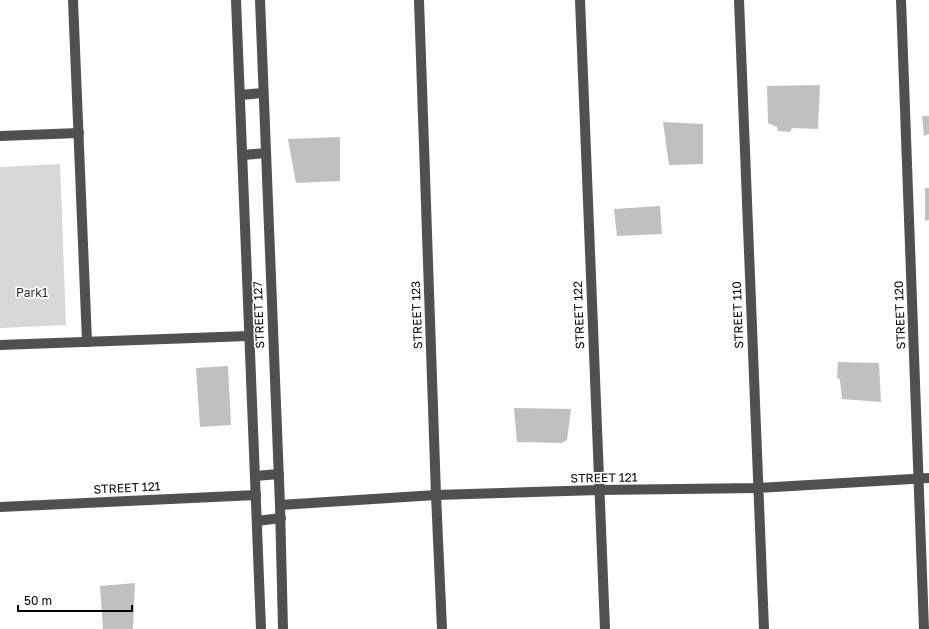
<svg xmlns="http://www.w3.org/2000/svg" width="929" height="629" viewBox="0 0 929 629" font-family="'Golos Text',sans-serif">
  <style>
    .green { fill: #d7d7d7 }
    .building { fill: #c0c0c0 }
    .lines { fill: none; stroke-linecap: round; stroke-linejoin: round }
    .minor { stroke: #505050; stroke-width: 10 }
    .labels { text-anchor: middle; stroke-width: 3.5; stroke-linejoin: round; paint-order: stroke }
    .park-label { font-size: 12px; fill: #2e2e2e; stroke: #fff }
    .street-label { font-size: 12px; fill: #000; stroke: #fff }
  </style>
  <rect width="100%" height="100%" fill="#fff"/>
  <polygon class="green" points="60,164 66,325 0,328 0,167"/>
  <g class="building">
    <polygon points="820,85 818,129 792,128 790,132 778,131 777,127 768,123 767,86"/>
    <polygon points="922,116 929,116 929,134 924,136"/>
    <polygon points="663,122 703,124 703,164 669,165"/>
    <polygon points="340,137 340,181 296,183 288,139"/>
    <polygon points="925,188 929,188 929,220 925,221"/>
    <polygon points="660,206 662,234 617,236 614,209"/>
    <polygon points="838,362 879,363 881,402 842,399 840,380 837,377"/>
    <polygon points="228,366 231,425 200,427 196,368"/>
    <polygon points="514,408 571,409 567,440 562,443 517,442"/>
    <polygon points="135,583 133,629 103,629 100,586"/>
  </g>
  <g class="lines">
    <g class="minor">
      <polyline points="73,0 87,342"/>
      <polyline points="236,0 261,629"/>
      <polyline points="260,0 280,505 283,629"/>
      <polyline points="419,0 436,495 442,629"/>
      <polyline points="580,0 605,629"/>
      <polyline points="739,0 764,629"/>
      <polyline points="901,0 924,629"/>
      <polyline points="240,95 263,93"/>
      <polyline points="0,136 79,133"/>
      <polyline points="243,155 266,153"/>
      <polyline points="0,345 248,336"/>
      <polyline points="255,476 279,474"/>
      <polyline points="280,505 436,495 599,490 758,488 929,478"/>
      <polyline points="0,507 256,495"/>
      <polyline points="257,521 281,518"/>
    </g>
  </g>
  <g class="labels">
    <g class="park-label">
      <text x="32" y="297">Park1</text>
    </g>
    <g class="street-label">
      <text transform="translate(259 315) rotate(-92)" y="4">STREET 127</text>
      <text transform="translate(417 315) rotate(-92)" y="4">STREET 123</text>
      <text transform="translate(579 315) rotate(-92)" y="4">STREET 122</text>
      <text transform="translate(738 315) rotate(-92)" y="4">STREET 110</text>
      <text transform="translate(900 315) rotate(-92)" y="4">STREET 120</text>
      <text transform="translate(604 478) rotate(-1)" y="4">STREET 121</text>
      <text transform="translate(127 488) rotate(-3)" y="4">STREET 121</text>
    </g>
  </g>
  <path d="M18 605v6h114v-6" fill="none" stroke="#000000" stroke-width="2"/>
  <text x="24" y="605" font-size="12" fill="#000000" stroke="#ffffff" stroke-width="3" paint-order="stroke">50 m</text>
</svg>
